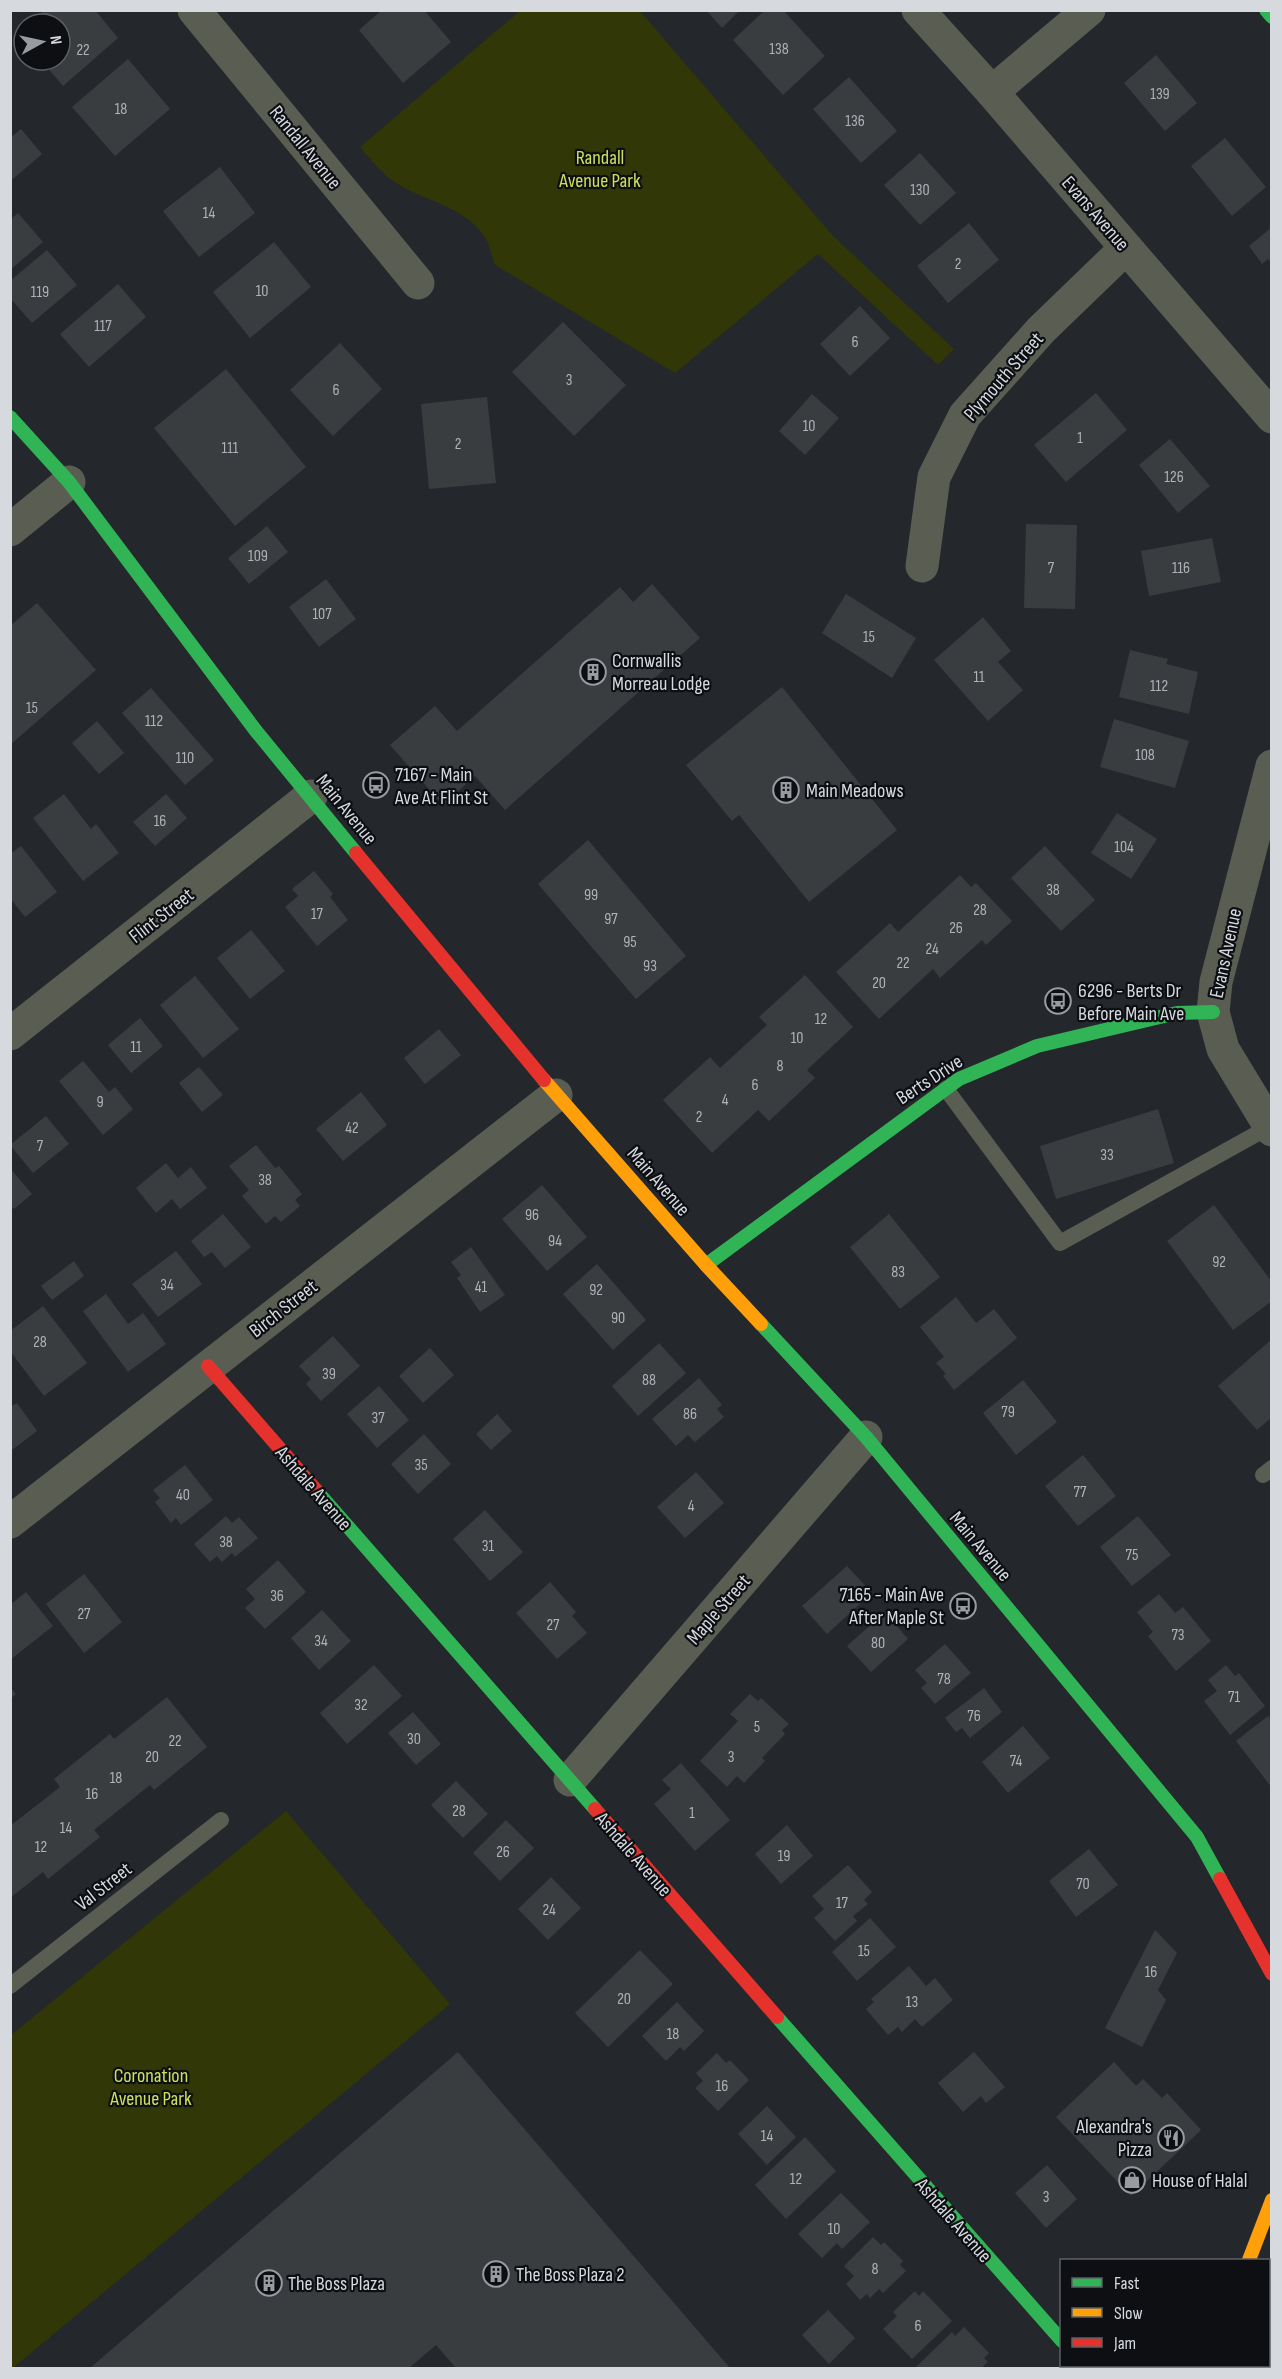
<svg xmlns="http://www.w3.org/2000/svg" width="1282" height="2379" viewBox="0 0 1282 2379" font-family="'Sofia Sans Condensed',sans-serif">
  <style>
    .green { fill: #313706 }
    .building { fill: #3a3d40 }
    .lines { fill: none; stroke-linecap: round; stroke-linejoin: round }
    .lane { stroke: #5a5d52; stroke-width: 16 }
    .street { stroke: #5a5d52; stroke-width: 33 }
    .fast { stroke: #30b455; stroke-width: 14 }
    .slow { stroke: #ff9f0a; stroke-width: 14 }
    .jam { stroke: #e5322d; stroke-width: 14 }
    .labels { text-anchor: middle; stroke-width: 4.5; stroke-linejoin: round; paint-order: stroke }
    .number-label { font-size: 16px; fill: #afb3b7 }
    .street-label { font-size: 20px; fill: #d6dadf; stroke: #0d0f13 }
    .park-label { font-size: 20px; fill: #cde15b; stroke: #0d0f13 }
    .poi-label { font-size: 20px; fill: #d6dadf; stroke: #0d0f13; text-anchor: start }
  </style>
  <rect width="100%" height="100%" fill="#24272b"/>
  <g class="green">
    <path d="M 521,10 L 640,11 L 833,236 L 954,349 L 938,365 L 818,254 L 675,373 L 495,265 C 492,257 490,247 486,239 C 466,206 426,202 396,183 C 382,174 371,160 360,147 Z"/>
    <polygon points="286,1811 450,2004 13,2368 11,2368 11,2035"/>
  </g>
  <g class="building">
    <polygon points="45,10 95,10 118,38 63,86 41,60 60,60 60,24 29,24"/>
    <polygon points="382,10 424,10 451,42 403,83 359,30"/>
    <polygon points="706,10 740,10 722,28"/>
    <polygon points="765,10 783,10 825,56 783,95 733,40"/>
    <polygon points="24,28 24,40 18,34"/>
    <polygon points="1156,55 1197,103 1165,131 1124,83"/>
    <polygon points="128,59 170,109 115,156 72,107"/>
    <polygon points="849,77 897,131 861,163 813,109"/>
    <polygon points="21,129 42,154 13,179 10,177 10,138"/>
    <polygon points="1225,138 1266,187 1232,216 1191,166"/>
    <polygon points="920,153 956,193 920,225 884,185"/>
    <polygon points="220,167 255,213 199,257 163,211"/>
    <polygon points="18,213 43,242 10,270 10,220"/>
    <polygon points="969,223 999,260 948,303 917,266"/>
    <polygon points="1272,227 1272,263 1268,259 1262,264 1249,246"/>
    <polygon points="274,242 311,287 250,338 213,292"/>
    <polygon points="47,250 77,285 32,323 10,298 10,281"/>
    <polygon points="118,284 146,317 89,367 60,334"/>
    <polygon points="860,306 890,338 850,376 820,344"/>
    <polygon points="563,322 626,385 574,436 512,372"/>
    <polygon points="340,343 382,389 333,436 290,390"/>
    <polygon points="226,369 306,467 235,526 154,428"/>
    <polygon points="1096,393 1127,430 1066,482 1034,445"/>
    <polygon points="812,394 839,418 805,455 779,431"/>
    <polygon points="487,397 496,483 429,489 421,404"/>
    <polygon points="1170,439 1210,486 1178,513 1139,465"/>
    <polygon points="1026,524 1077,525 1075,609 1024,608"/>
    <polygon points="267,526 288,552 249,584 228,558"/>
    <polygon points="1212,538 1221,582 1149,596 1141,551"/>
    <polygon points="326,579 356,619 319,647 289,607"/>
    <polygon points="652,584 700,638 505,810 475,776 443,805 390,745 435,706 457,731 620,587 633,602"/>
    <polygon points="846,594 916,638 892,678 822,633"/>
    <polygon points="37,603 96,670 10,745 10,626"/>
    <polygon points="983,617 1011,651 998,662 1023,690 988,721 934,660"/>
    <polygon points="1130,650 1168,659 1166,664 1198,672 1189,714 1119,697"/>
    <polygon points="782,687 897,830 809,902 739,815 732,821 686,765"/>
    <polygon points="151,688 214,760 185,785 122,713"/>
    <polygon points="1114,719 1189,741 1175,788 1100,767"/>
    <polygon points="97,721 124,753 99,774 72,743"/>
    <polygon points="64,794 91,829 96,824 119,853 83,881 33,818"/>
    <polygon points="166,794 187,818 155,846 133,822"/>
    <polygon points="1117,813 1157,839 1131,879 1091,853"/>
    <polygon points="588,840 686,956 636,999 538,884"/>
    <polygon points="21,846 57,892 25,917 10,898 10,854"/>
    <polygon points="1045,846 1095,900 1061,931 1011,878"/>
    <polygon points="314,871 333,894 330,897 348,920 317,946 285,907 298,896 292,889"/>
    <polygon points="960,875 971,887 976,883 1012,921 986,945 982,940 940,978 933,969 879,1019 836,972 890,923 898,932"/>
    <polygon points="251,930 285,971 250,999 217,958"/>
    <polygon points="805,975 853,1027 807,1070 815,1078 769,1121 758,1110 712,1153 663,1100 710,1057 720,1068 767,1025 759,1017"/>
    <polygon points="195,976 239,1029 203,1058 160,1005"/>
    <polygon points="140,1018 163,1046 131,1073 108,1045"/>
    <polygon points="439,1029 461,1055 425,1084 404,1058"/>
    <polygon points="83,1061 109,1092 115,1087 133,1109 103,1135 59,1081"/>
    <polygon points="199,1067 223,1095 202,1112 179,1083"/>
    <polygon points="361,1092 387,1125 343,1161 316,1129"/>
    <polygon points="1158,1109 1174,1163 1056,1199 1040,1146"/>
    <polygon points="46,1116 69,1144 33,1173 10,1145"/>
    <polygon points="256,1145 275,1168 279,1166 302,1194 295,1200 300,1206 281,1222 275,1216 266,1224 242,1196 249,1190 229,1166"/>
    <polygon points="166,1163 178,1178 191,1167 207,1188 180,1209 172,1199 156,1213 136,1188"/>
    <polygon points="10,1168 32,1194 14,1209 10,1205"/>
    <polygon points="542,1185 587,1237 547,1271 502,1219"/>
    <polygon points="1214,1205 1272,1282 1272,1301 1233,1330 1167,1241"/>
    <polygon points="223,1214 251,1247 225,1268 212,1252 204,1257 191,1241"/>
    <polygon points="889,1214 940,1277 900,1309 850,1247"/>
    <polygon points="471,1247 505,1295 480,1312 457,1278 461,1275 451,1262"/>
    <polygon points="176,1251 202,1284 158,1317 132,1284"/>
    <polygon points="74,1261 84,1276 52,1300 41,1286"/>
    <polygon points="597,1264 646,1320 613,1350 563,1294"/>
    <polygon points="106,1294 128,1324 143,1313 166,1344 128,1372 83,1311"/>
    <polygon points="956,1297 976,1323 994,1309 1017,1338 954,1390 943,1376 946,1374 936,1363 944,1357 920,1327"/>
    <polygon points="43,1306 87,1363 44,1396 10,1351 10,1331"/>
    <polygon points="333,1336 360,1366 321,1401 306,1384 311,1379 299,1366"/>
    <polygon points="1272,1339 1272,1417 1257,1430 1218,1386"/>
    <polygon points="659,1343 686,1373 638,1416 612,1386"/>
    <polygon points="430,1348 454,1375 423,1403 399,1376"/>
    <polygon points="699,1378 722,1405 717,1409 724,1417 695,1442 688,1435 676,1446 652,1419"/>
    <polygon points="1023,1380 1057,1422 1016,1455 983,1413"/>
    <polygon points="379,1386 409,1420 377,1448 347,1414"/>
    <polygon points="17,1403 37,1431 12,1450 10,1407"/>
    <polygon points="497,1414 512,1431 491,1450 476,1434"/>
    <polygon points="424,1434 451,1464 418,1494 391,1464"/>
    <polygon points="1083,1455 1116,1496 1078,1526 1045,1486"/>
    <polygon points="185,1465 213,1500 181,1525 176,1518 171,1523 155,1502 160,1498 153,1490"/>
    <polygon points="696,1472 724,1503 685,1538 657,1507"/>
    <polygon points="485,1510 523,1552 490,1581 453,1539"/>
    <polygon points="226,1516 232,1523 239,1517 258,1538 235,1557 232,1553 222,1562 217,1556 210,1562 194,1544"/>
    <polygon points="1138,1516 1171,1555 1132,1586 1100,1547"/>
    <polygon points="278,1560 306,1592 265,1629 245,1608 255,1599 246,1589"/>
    <polygon points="847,1566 872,1593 827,1634 802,1606"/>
    <polygon points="84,1574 122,1622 84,1653 46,1604"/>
    <polygon points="550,1582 576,1612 572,1616 587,1633 557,1659 516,1613"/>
    <polygon points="26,1592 53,1626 10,1660 10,1605"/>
    <polygon points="1159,1594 1175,1613 1183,1607 1211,1641 1176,1671 1148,1636 1153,1632 1137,1612"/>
    <polygon points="322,1610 351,1641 319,1670 291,1638"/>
    <polygon points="885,1612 908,1639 871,1672 847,1646"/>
    <polygon points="945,1644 971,1673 935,1704 921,1688 927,1683 915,1670"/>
    <polygon points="374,1665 402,1696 347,1744 320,1713"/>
    <polygon points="1226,1665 1235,1676 1239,1673 1265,1706 1230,1735 1204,1701 1217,1691 1208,1680"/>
    <polygon points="10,1687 16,1694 10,1699"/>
    <polygon points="984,1688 1002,1712 970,1738 962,1728 956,1732 945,1718"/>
    <polygon points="750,1694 758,1701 761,1698 789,1724 782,1730 785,1734 762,1758 765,1761 744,1783 737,1776 727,1787 700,1761 738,1721 730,1714"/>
    <polygon points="167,1697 207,1747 154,1790 150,1785 94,1830 100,1837 48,1879 43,1872 10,1898 10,1826 60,1787 54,1779 110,1734 114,1739"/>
    <polygon points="413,1712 441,1744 416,1765 388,1733"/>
    <polygon points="1268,1716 1272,1721 1272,1788 1236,1741"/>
    <polygon points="1023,1726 1050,1758 1008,1793 982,1762"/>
    <polygon points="681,1763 730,1820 695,1851 654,1804 671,1789 662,1780"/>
    <polygon points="456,1781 488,1814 463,1838 431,1805"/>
    <polygon points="506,1820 534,1848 500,1881 473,1853"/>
    <polygon points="787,1825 813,1856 781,1884 755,1854"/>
    <polygon points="1089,1849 1118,1885 1076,1917 1049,1881"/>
    <polygon points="848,1865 872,1892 864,1900 868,1904 853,1916 857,1921 835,1941 814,1918 824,1909 812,1896"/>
    <polygon points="551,1877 581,1908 548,1940 518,1909"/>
    <polygon points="870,1918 896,1947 857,1981 832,1952"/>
    <polygon points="1155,1930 1177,1953 1158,1990 1166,2000 1142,2047 1105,2028"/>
    <polygon points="640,1950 673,1984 608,2047 575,2013"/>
    <polygon points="909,1966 926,1986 935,1978 953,2000 922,2027 915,2019 902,2032 898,2027 888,2035 866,2009 874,2002 871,1999"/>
    <polygon points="677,2002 704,2031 684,2051 680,2047 666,2061 642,2036"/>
    <polygon points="458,2052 730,2368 456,2368 436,2345 409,2368 90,2368"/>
    <polygon points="974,2052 1005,2087 986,2103 981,2096 963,2112 938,2083"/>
    <polygon points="717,2053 726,2063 730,2060 749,2080 718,2111 695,2088 703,2081 696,2073"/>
    <polygon points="1114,2062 1136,2086 1143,2079 1162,2098 1167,2093 1201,2130 1131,2196 1056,2117"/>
    <polygon points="767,2106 796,2137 767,2165 738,2134"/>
    <polygon points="805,2137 836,2171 786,2219 755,2185"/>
    <polygon points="1047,2165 1077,2199 1046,2228 1015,2193"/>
    <polygon points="841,2193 870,2222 842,2249 837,2243 822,2258 798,2234"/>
    <polygon points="873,2237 881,2245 884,2242 903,2261 900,2265 906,2271 883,2293 879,2289 870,2298 867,2294 860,2300 846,2284 854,2276 844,2266"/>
    <polygon points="915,2291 919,2296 923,2291 952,2321 912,2359 883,2329 897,2316 893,2312"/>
    <polygon points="828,2310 855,2338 829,2364 802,2335"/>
    <polygon points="964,2327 989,2353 984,2358 988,2362 981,2368 915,2368 952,2332 955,2336"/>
  </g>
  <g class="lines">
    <g class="lane">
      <polyline points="946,1089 1060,1243 1269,1127"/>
      <polyline points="1263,1475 1272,1468"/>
      <polyline points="10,1986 221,1820"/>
    </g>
    <g class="street">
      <polyline points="194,10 418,283"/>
      <polyline points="918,10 992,92 1272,417"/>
      <polyline points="992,92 1089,10"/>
      <polyline points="10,530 69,482"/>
      <polyline points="922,566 934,477 965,415 1041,330 1126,248"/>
      <polyline points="1272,766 1216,982 1213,1012 1223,1049 1272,1130"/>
      <polyline points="10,1034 311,796"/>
      <polyline points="10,1522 556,1095"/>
      <polyline points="570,1780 866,1437"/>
      <polyline points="1084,2366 1087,2368"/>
    </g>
    <g class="fast">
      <polyline points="1266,10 1272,17"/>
      <polyline points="10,417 69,482 256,731 356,853"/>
      <polyline points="706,1265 959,1079 1037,1046 1177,1013 1213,1012"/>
      <polyline points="761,1324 866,1437 1197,1837 1220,1879"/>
      <polyline points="315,1489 595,1809"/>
      <polyline points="777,2017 1062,2341"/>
      <polyline points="1210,2368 1211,2366"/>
    </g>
    <g class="slow">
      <polyline points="544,1080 706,1265 761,1324"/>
      <polyline points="1249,2260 1272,2200"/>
    </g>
    <g class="jam">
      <polyline points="356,853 544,1080"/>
      <polyline points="208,1366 315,1489"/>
      <polyline points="595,1809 777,2017"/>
      <polyline points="1220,1879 1272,1974"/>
    </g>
  </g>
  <defs>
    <g id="building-ring" transform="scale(1.35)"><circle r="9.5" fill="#0d0f13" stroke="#989ba0" stroke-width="1.5"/><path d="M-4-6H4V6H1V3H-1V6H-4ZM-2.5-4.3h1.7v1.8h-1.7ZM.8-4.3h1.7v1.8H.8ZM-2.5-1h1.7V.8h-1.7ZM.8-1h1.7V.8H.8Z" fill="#989ba0"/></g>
    <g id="bus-ring" transform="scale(1.35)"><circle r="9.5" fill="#0d0f13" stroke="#989ba0" stroke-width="1.5"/><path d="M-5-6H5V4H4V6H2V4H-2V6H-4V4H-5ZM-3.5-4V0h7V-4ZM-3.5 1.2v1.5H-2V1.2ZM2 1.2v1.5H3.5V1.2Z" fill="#989ba0"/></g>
    <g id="restaurant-ring" transform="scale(1.35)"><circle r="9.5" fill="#0d0f13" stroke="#989ba0" stroke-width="1.5"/><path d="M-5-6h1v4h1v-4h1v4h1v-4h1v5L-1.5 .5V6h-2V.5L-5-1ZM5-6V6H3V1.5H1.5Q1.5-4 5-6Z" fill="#989ba0"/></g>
    <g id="shop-ring" transform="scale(1.35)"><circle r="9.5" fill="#0d0f13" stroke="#989ba0" stroke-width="1.5"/><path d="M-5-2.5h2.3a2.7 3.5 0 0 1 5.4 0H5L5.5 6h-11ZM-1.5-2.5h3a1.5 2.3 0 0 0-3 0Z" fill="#989ba0"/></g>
  </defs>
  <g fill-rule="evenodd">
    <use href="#building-ring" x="593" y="672"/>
    <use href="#bus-ring" x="376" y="785"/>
    <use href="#building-ring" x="786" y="790"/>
    <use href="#bus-ring" x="1058" y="1001"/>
    <use href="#bus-ring" x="963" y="1606"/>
    <use href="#restaurant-ring" x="1171" y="2138"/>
    <use href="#shop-ring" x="1132" y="2180"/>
    <use href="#building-ring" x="496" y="2274"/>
    <use href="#building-ring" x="269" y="2283"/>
  </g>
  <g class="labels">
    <g class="number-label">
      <text x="779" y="54">138</text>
      <text x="83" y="55">22</text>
      <text x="1160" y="99">139</text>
      <text x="121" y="114">18</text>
      <text x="855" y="126">136</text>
      <text x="920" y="195">130</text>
      <text x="209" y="218">14</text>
      <text x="958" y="269">2</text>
      <text x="262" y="296">10</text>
      <text x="40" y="297">119</text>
      <text x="103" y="331">117</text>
      <text x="855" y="347">6</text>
      <text x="569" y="385">3</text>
      <text x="336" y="395">6</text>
      <text x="809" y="431">10</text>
      <text x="1080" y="443">1</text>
      <text x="458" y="449">2</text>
      <text x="230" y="453">111</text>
      <text x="1174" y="482">126</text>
      <text x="258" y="561">109</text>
      <text x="1051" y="573">7</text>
      <text x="1181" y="573">116</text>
      <text x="322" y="619">107</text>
      <text x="869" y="642">15</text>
      <text x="979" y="682">11</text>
      <text x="1159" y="691">112</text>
      <text x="32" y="713">15</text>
      <text x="154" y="726">112</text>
      <text x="1145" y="760">108</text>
      <text x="185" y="763">110</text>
      <text x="160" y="826">16</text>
      <text x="1124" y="852">104</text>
      <text x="1053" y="895">38</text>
      <text x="591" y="900">99</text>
      <text x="980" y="915">28</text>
      <text x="317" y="919">17</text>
      <text x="611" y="924">97</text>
      <text x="956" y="933">26</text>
      <text x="630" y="947">95</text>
      <text x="932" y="954">24</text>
      <text x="903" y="968">22</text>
      <text x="650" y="971">93</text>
      <text x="879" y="988">20</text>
      <text x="821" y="1024">12</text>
      <text x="797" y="1043">10</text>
      <text x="136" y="1052">11</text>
      <text x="780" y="1071">8</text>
      <text x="755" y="1090">6</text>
      <text x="725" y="1105">4</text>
      <text x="100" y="1107">9</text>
      <text x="699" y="1122">2</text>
      <text x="352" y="1133">42</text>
      <text x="40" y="1151">7</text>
      <text x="1107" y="1160">33</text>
      <text x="265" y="1185">38</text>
      <text x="532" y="1220">96</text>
      <text x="555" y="1246">94</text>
      <text x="1219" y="1267">92</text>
      <text x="898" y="1277">83</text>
      <text x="167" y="1290">34</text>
      <text x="481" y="1292">41</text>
      <text x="596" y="1295">92</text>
      <text x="618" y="1323">90</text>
      <text x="40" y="1347">28</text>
      <text x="329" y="1379">39</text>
      <text x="649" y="1385">88</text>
      <text x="1008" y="1417">79</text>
      <text x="690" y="1419">86</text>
      <text x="378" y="1423">37</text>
      <text x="421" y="1470">35</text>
      <text x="1080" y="1497">77</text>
      <text x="183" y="1500">40</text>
      <text x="691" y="1511">4</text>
      <text x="226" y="1547">38</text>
      <text x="488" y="1551">31</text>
      <text x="1132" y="1560">75</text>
      <text x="277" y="1601">36</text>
      <text x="84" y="1619">27</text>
      <text x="553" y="1630">27</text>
      <text x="1178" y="1640">73</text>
      <text x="321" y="1646">34</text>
      <text x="878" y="1648">80</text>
      <text x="944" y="1684">78</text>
      <text x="1234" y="1702">71</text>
      <text x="361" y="1710">32</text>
      <text x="974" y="1721">76</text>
      <text x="757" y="1732">5</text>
      <text x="414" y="1744">30</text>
      <text x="175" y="1746">22</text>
      <text x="152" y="1762">20</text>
      <text x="731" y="1762">3</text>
      <text x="1016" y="1766">74</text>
      <text x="116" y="1783">18</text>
      <text x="92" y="1799">16</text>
      <text x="459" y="1816">28</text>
      <text x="692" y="1818">1</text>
      <text x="66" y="1833">14</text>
      <text x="41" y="1852">12</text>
      <text x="503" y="1857">26</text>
      <text x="784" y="1861">19</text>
      <text x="1083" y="1889">70</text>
      <text x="842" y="1908">17</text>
      <text x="549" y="1915">24</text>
      <text x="864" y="1956">15</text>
      <text x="1151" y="1977">16</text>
      <text x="624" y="2004">20</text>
      <text x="912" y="2007">13</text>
      <text x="673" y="2039">18</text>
      <text x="722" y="2091">16</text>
      <text x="767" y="2141">14</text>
      <text x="796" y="2184">12</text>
      <text x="1046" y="2202">3</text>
      <text x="834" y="2234">10</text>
      <text x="875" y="2274">8</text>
      <text x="918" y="2331">6</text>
    </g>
    <g class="street-label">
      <text transform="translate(306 147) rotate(51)" y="7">Randall Avenue</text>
      <text transform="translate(1096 213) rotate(49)" y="7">Evans Avenue</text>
      <text transform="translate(1003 376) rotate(-49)" y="7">Plymouth Street</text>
      <text transform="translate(347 809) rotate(51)" y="7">Main Avenue</text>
      <text transform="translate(161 915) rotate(-38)" y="7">Flint Street</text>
      <text transform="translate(1225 953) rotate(-78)" y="7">Evans Avenue</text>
      <text transform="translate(929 1079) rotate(-33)" y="7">Berts Drive</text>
      <text transform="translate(659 1181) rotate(49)" y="7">Main Avenue</text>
      <text transform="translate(283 1308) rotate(-38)" y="7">Birch Street</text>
      <text transform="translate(314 1488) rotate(49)" y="7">Ashdale Avenue</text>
      <text transform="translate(981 1546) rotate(50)" y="7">Main Avenue</text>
      <text transform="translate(718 1609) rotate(-49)" y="7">Maple Street</text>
      <text transform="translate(634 1854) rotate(49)" y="7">Ashdale Avenue</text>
      <text transform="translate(103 1886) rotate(-38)" y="7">Val Street</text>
      <text transform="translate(954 2220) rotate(49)" y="7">Ashdale Avenue</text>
    </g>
    <g class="park-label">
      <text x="600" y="164">Randall<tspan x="600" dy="23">Avenue Park</tspan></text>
      <text x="151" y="2082">Coronation<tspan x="151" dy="23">Avenue Park</tspan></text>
    </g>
    <g class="poi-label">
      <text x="612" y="667">Cornwallis<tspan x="612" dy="23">Morreau Lodge</tspan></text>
      <text x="395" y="781">7167 - Main<tspan x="395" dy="23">Ave At Flint St</tspan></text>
      <text x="806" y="797">Main Meadows</text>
      <text x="1078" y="997">6296 - Berts Dr<tspan x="1078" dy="23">Before Main Ave</tspan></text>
      <text x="944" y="1601" text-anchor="end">7165 - Main Ave<tspan x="944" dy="23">After Maple St</tspan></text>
      <text x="1152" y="2133" text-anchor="end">Alexandra's<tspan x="1152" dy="23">Pizza</tspan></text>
      <text x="1152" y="2187">House of Halal</text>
      <text x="516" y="2281">The Boss Plaza 2</text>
      <text x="288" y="2290">The Boss Plaza</text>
    </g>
  </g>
  <rect width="1282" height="2379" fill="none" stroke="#d6dadf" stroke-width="24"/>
  <rect x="1060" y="2259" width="210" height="108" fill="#0d0f13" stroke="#5d6065" stroke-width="1.5"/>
  <rect x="1072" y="2278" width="30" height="9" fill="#30b455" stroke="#5d6065" stroke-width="1.5"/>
  <text x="1114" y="2289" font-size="18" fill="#d6dadf">Fast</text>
  <rect x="1072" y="2308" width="30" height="9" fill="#ff9f0a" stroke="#5d6065" stroke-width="1.5"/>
  <text x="1114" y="2319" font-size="18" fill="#d6dadf">Slow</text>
  <rect x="1072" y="2338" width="30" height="9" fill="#e5322d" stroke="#5d6065" stroke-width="1.5"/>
  <text x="1114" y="2349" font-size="18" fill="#d6dadf">Jam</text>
  <g transform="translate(42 42) rotate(82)"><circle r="28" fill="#0d0f13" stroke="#5d6065" stroke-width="1.5"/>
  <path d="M0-4.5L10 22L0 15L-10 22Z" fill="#989ba0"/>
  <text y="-9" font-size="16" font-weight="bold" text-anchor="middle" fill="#d6dadf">N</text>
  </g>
</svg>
